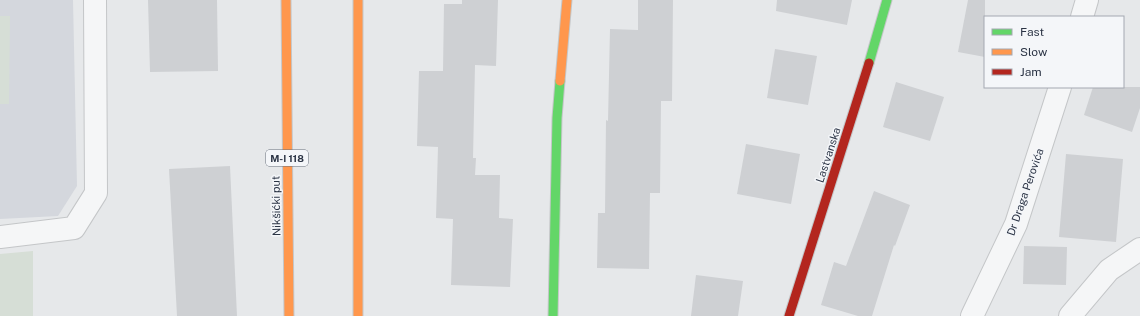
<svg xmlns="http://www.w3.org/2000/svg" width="1140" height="316" viewBox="0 0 1140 316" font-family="'Public Sans',sans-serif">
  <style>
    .built { fill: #d4d7dd }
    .green { fill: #d6ded6 }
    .building { fill: #ced0d3 }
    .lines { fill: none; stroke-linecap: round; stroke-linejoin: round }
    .street-casing { stroke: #c4c6c8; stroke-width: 24 }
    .fast-casing { stroke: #c4c6c8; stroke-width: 11 }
    .slow-casing { stroke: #c4c6c8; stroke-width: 11 }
    .jam-casing { stroke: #c4c6c8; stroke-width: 11 }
    .street { stroke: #f5f6f7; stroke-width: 22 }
    .fast { stroke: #63d668; stroke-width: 9 }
    .slow { stroke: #ff974d; stroke-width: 9 }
    .jam { stroke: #b3261e; stroke-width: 9 }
    .labels { text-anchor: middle; stroke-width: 3; stroke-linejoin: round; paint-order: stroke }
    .shield { fill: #f4f6f9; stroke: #676e7b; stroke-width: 1 }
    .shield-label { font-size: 10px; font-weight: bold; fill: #2b3445 }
    .street-label { font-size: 11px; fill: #2b3445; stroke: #f4f6f9 }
  </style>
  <rect width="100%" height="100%" fill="#e6e8ea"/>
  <polygon class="built" points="0,0 73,0 77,186 58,216 0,219"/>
  <g class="green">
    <polygon points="0,16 10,16 9,104 0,104"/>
    <polygon points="33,251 33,316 0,316 0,254"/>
  </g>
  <g class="building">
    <polygon points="148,0 217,0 218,71 150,72"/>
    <polygon points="462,0 498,0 496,66 475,65 473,158 476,158 475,175 500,175 499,218 513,219 510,287 451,285 453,219 436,218 438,147 417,146 419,71 443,71 444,4 462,4"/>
    <polygon points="638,0 673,0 672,101 661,101 660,193 650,193 649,269 597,268 598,213 605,213 606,120 608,121 610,29 638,30"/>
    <polygon points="777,0 852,0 847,25 776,11"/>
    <polygon points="968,0 985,0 985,57 958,52"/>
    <polygon points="775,49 817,56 808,105 767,98"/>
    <polygon points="896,82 944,97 930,141 883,127"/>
    <polygon points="1093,87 1140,87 1140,108 1132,132 1084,115"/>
    <polygon points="746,144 800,154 791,204 737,194"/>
    <polygon points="1066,154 1123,159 1116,242 1059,237"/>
    <polygon points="230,166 237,316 177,316 169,169"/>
    <polygon points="874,191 910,205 895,246 894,245 872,316 858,316 821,305 834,262 846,266"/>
    <polygon points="1024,246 1067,247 1066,285 1023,284"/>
    <polygon points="696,275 743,281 738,316 691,316"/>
  </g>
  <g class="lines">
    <g class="street-casing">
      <g id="street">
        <polyline points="1082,17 1087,0"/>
        <polyline points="0,237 74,228 96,193 95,0"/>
        <polyline points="972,316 1016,224 1060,87"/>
        <polyline points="1070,316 1109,270 1140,249"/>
      </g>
    </g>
    <g class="fast-casing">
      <g id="fast">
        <polyline points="869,63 887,0"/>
        <polyline points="553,316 557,118 560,81"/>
      </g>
    </g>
    <g class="slow-casing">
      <g id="slow">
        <polyline points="286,0 289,316"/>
        <polyline points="358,0 358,316"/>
        <polyline points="560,81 567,0"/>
      </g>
    </g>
    <g class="jam-casing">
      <polyline id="jam" points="789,316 869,63"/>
    </g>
    <use href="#street" class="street"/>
    <use href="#fast" class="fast"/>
    <use href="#slow" class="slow"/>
    <use href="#jam" class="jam"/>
  </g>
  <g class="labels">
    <rect class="shield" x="266" y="150" width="42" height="16" rx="3"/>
    <g class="shield-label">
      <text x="287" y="162">M-I 118</text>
    </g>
    <g class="street-label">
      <text transform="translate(828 155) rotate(-72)" y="4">Lastvanska</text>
      <text transform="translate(1025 192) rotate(-71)" y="4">Dr Draga Perovića</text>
      <text transform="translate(276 206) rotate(-91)" y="4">Nikšićki put</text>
    </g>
  </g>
  <rect x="984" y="16" width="140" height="72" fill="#f4f6f9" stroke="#a4a8b1"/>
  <rect x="992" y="29" width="20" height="6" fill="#63d668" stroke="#a4a8b1"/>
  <text x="1020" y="36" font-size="12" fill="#2b3445">Fast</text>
  <rect x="992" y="49" width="20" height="6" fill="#ff974d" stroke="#a4a8b1"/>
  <text x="1020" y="56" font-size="12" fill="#2b3445">Slow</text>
  <rect x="992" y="69" width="20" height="6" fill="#b3261e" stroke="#a4a8b1"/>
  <text x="1020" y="76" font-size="12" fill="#2b3445">Jam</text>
</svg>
